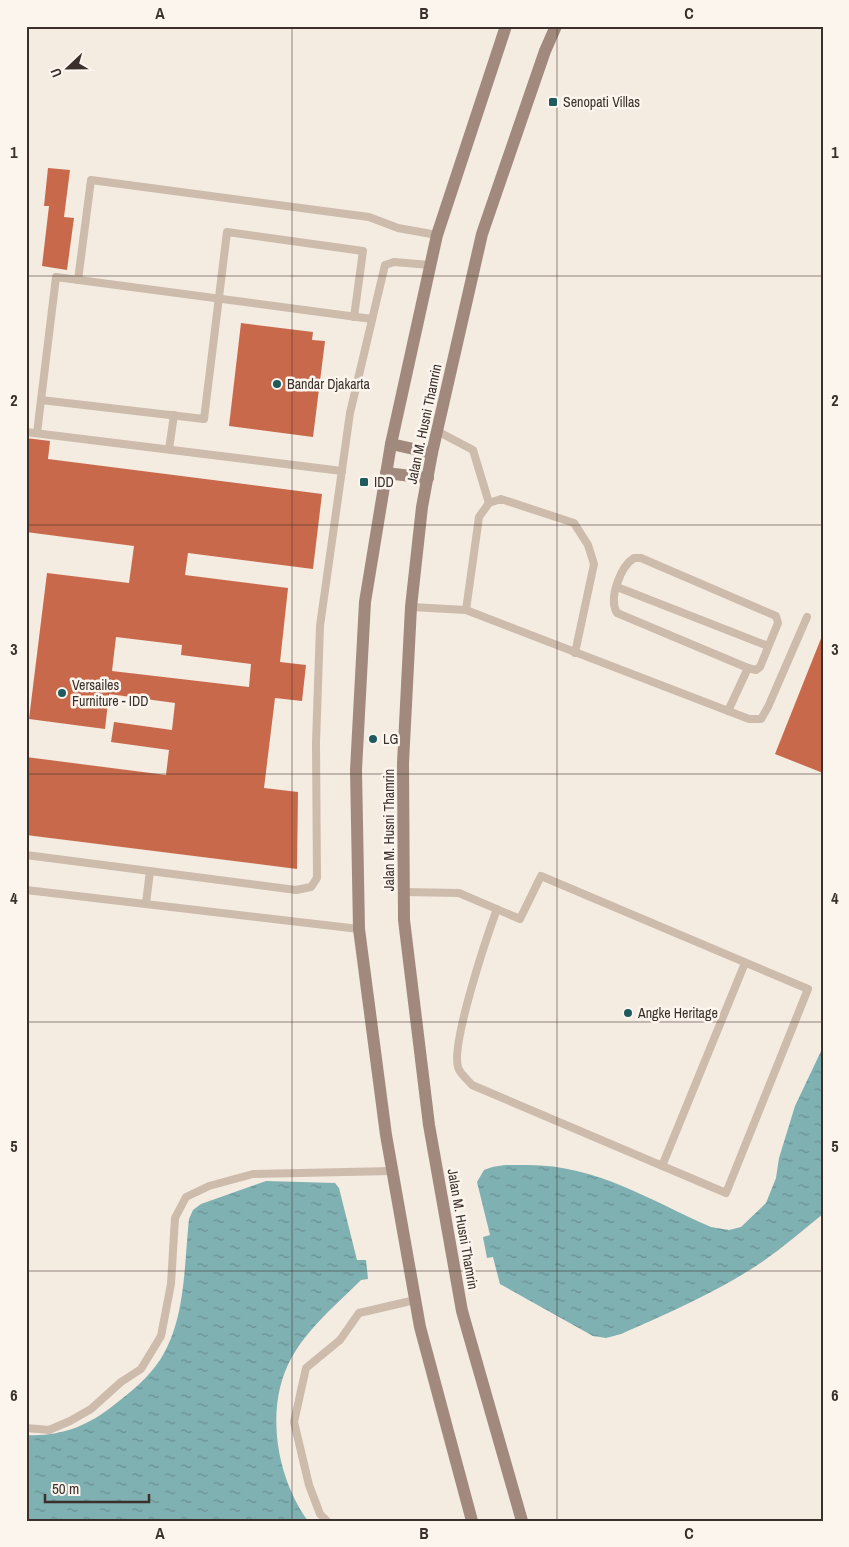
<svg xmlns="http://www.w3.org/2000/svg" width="849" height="1547" viewBox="0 0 849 1547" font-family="'Archivo Narrow',sans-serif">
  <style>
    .water { fill: url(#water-ripples) }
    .building { fill: #c8694b; fill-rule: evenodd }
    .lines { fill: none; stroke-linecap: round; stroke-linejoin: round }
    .lane { stroke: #cdbbac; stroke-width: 8 }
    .secondary { stroke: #a18a7d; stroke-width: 12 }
    .grid { fill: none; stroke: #3b302b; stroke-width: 1; stroke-opacity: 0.55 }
    .poi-dot { fill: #1f5a5e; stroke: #fbf5ee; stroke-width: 2 }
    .labels { text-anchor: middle; stroke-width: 5; stroke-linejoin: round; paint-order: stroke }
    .poi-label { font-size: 14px; fill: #3b302b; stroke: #fbf5ee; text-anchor: start }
    .street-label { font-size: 14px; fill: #3b302b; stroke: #fbf5ee }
    .neatline { fill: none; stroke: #3b302b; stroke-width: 2 }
    .grid-label { font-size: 16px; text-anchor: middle; font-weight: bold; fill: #3b302b }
  </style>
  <defs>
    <pattern id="water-ripples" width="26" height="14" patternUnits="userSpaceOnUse" patternTransform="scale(1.25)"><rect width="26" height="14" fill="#7fb0b2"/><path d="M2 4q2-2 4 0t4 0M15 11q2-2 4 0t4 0" fill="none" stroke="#699091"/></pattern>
  </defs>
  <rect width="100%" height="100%" fill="#f4ebe1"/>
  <g class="water">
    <path d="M 823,1047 L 823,1214 C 801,1232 780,1250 756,1266 C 714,1293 667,1314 621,1334 L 606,1338 L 593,1336 L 500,1284 L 493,1257 L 487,1258 L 483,1237 L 490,1235 L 477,1182 L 484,1170 C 497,1164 511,1165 525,1165 C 595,1164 649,1200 711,1227 L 729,1230 L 741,1227 L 766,1203 L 776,1178 L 779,1158 L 795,1106 Z"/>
    <path d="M 266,1181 L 335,1183 L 339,1188 L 357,1260 L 366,1260 L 368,1279 L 361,1280 C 337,1304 309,1327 292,1357 C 264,1406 276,1477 308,1521 L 26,1521 L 26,1435 C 60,1437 88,1426 114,1405 C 131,1392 148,1378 160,1360 C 186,1320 184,1265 189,1219 L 193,1210 L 201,1204 Z"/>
  </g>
  <g class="building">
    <polygon points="48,168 70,170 64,217 74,218 67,270 42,266 49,206 44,206"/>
    <polygon points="241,323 313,332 312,340 325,341 313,437 229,426"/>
    <path d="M 26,438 L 50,441 L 48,459 L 322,494 L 313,569 L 188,553 L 185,575 L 288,588 L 280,662 L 306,665 L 302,701 L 275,698 L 264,788 L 298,792 L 297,869 L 26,835 L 26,757 L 166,775 L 169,750 L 111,742 L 114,722 L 172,730 L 175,703 L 109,694 L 105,729 L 29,719 L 47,573 L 129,583 L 134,546 L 26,532 ZM 116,637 L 182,645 L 181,655 L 251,664 L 249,687 L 112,671 Z"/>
    <polygon points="822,636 823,636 823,773 775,754"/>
  </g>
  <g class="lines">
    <g class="lane">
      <polyline points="78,280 91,180 369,217 398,228 437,235"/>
      <polyline points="41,400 204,419 227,232 363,251 354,317"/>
      <polyline points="437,431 473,450 489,503"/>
      <polyline points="26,432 342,471"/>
      <polyline points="37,433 56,277 372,319"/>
      <polyline points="169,449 174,415"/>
      <path d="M 634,558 L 641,558 L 776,616 L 778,623 L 760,667 L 756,670 L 748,668 L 617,613 C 608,598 621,566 634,558 Z"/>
      <polyline points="617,587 768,646"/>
      <polyline points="411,607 466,610"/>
      <polyline points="575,653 594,564 588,545 574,523 501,499 489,503 479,517 466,610 749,719 761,719 768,707 807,617"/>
      <polyline points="728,711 748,668"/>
      <polyline points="26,855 296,890 311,887 317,878 316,743 320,626 350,413 385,265 394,262 430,265"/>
      <polyline points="26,890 359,929"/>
      <path d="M 404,892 L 459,893 L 520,919 L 541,876 L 808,989 L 726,1193 L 472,1085 C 468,1080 459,1073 458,1067 C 451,1043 487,936 497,909"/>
      <polyline points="146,903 150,871"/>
      <polyline points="662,1166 745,963"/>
      <polyline points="26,1428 49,1430 70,1421 91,1409 121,1382 141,1369 161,1336 171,1284 175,1218 186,1197 209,1186 253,1174 392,1171"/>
      <polyline points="327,1521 320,1514 309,1485 294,1422 306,1368 340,1340 359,1313 415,1300"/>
    </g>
    <g class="secondary">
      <polyline points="391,444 432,453"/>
      <polyline points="386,473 428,478"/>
      <polyline points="472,1521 420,1327 386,1135 359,929 356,770 365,602 391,444 437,235 506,26"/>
      <polyline points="522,1521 462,1311 429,1125 404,920 403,763 411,607 422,507 432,453 482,234 545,51 556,26"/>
    </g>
  </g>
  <path class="grid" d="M 292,26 L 292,1521M 557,26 L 557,1521M 26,276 L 823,276M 26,525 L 823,525M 26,774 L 823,774M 26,1022 L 823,1022M 26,1271 L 823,1271"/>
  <g class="poi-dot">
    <rect x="548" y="97" width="10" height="10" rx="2.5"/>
    <circle cx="277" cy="384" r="5"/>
    <rect x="359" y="477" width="10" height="10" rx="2.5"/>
    <circle cx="62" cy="693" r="5"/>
    <circle cx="373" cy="739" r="5"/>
    <circle cx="628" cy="1013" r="5"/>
  </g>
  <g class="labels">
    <g class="poi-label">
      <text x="563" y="107">Senopati Villas</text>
      <text x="287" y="389">Bandar Djakarta</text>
      <text x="374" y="487">IDD</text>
      <text x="72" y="690">Versailes<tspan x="72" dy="16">Furniture - IDD</tspan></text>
      <text x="383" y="744">LG</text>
      <text x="638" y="1018">Angke Heritage</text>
    </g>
    <g class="street-label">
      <text transform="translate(424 424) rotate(-78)" y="5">Jalan M. Husni Thamrin</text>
      <text transform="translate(389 830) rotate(-90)" y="5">Jalan M. Husni Thamrin</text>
      <text transform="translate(463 1229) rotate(80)" y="5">Jalan M. Husni Thamrin</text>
    </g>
  </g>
  <rect width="849" height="1547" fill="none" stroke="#fbf5ee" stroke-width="55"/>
  <g transform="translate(68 68) rotate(248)" stroke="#fbf5ee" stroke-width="4" paint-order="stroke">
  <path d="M0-4L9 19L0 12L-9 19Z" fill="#3b302b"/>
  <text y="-8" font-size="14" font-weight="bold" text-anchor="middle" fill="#3b302b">U</text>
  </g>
  <path d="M45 1494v8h104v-8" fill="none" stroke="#3b302b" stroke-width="2.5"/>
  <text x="52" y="1494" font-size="15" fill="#3b302b" stroke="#fbf5ee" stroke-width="4" paint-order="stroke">50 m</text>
  <rect x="28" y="28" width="794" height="1492" class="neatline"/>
  <g class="grid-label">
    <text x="160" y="19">A</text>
    <text x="424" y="19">B</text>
    <text x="689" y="19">C</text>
    <text x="14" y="158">1</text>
    <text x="835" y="158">1</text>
    <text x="14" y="406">2</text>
    <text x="835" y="406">2</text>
    <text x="14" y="655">3</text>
    <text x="835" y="655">3</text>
    <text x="14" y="904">4</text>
    <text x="835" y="904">4</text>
    <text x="14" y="1152">5</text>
    <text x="835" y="1152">5</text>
    <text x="14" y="1401">6</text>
    <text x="835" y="1401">6</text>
    <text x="160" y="1539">A</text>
    <text x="424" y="1539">B</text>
    <text x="689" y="1539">C</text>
  </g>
</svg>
